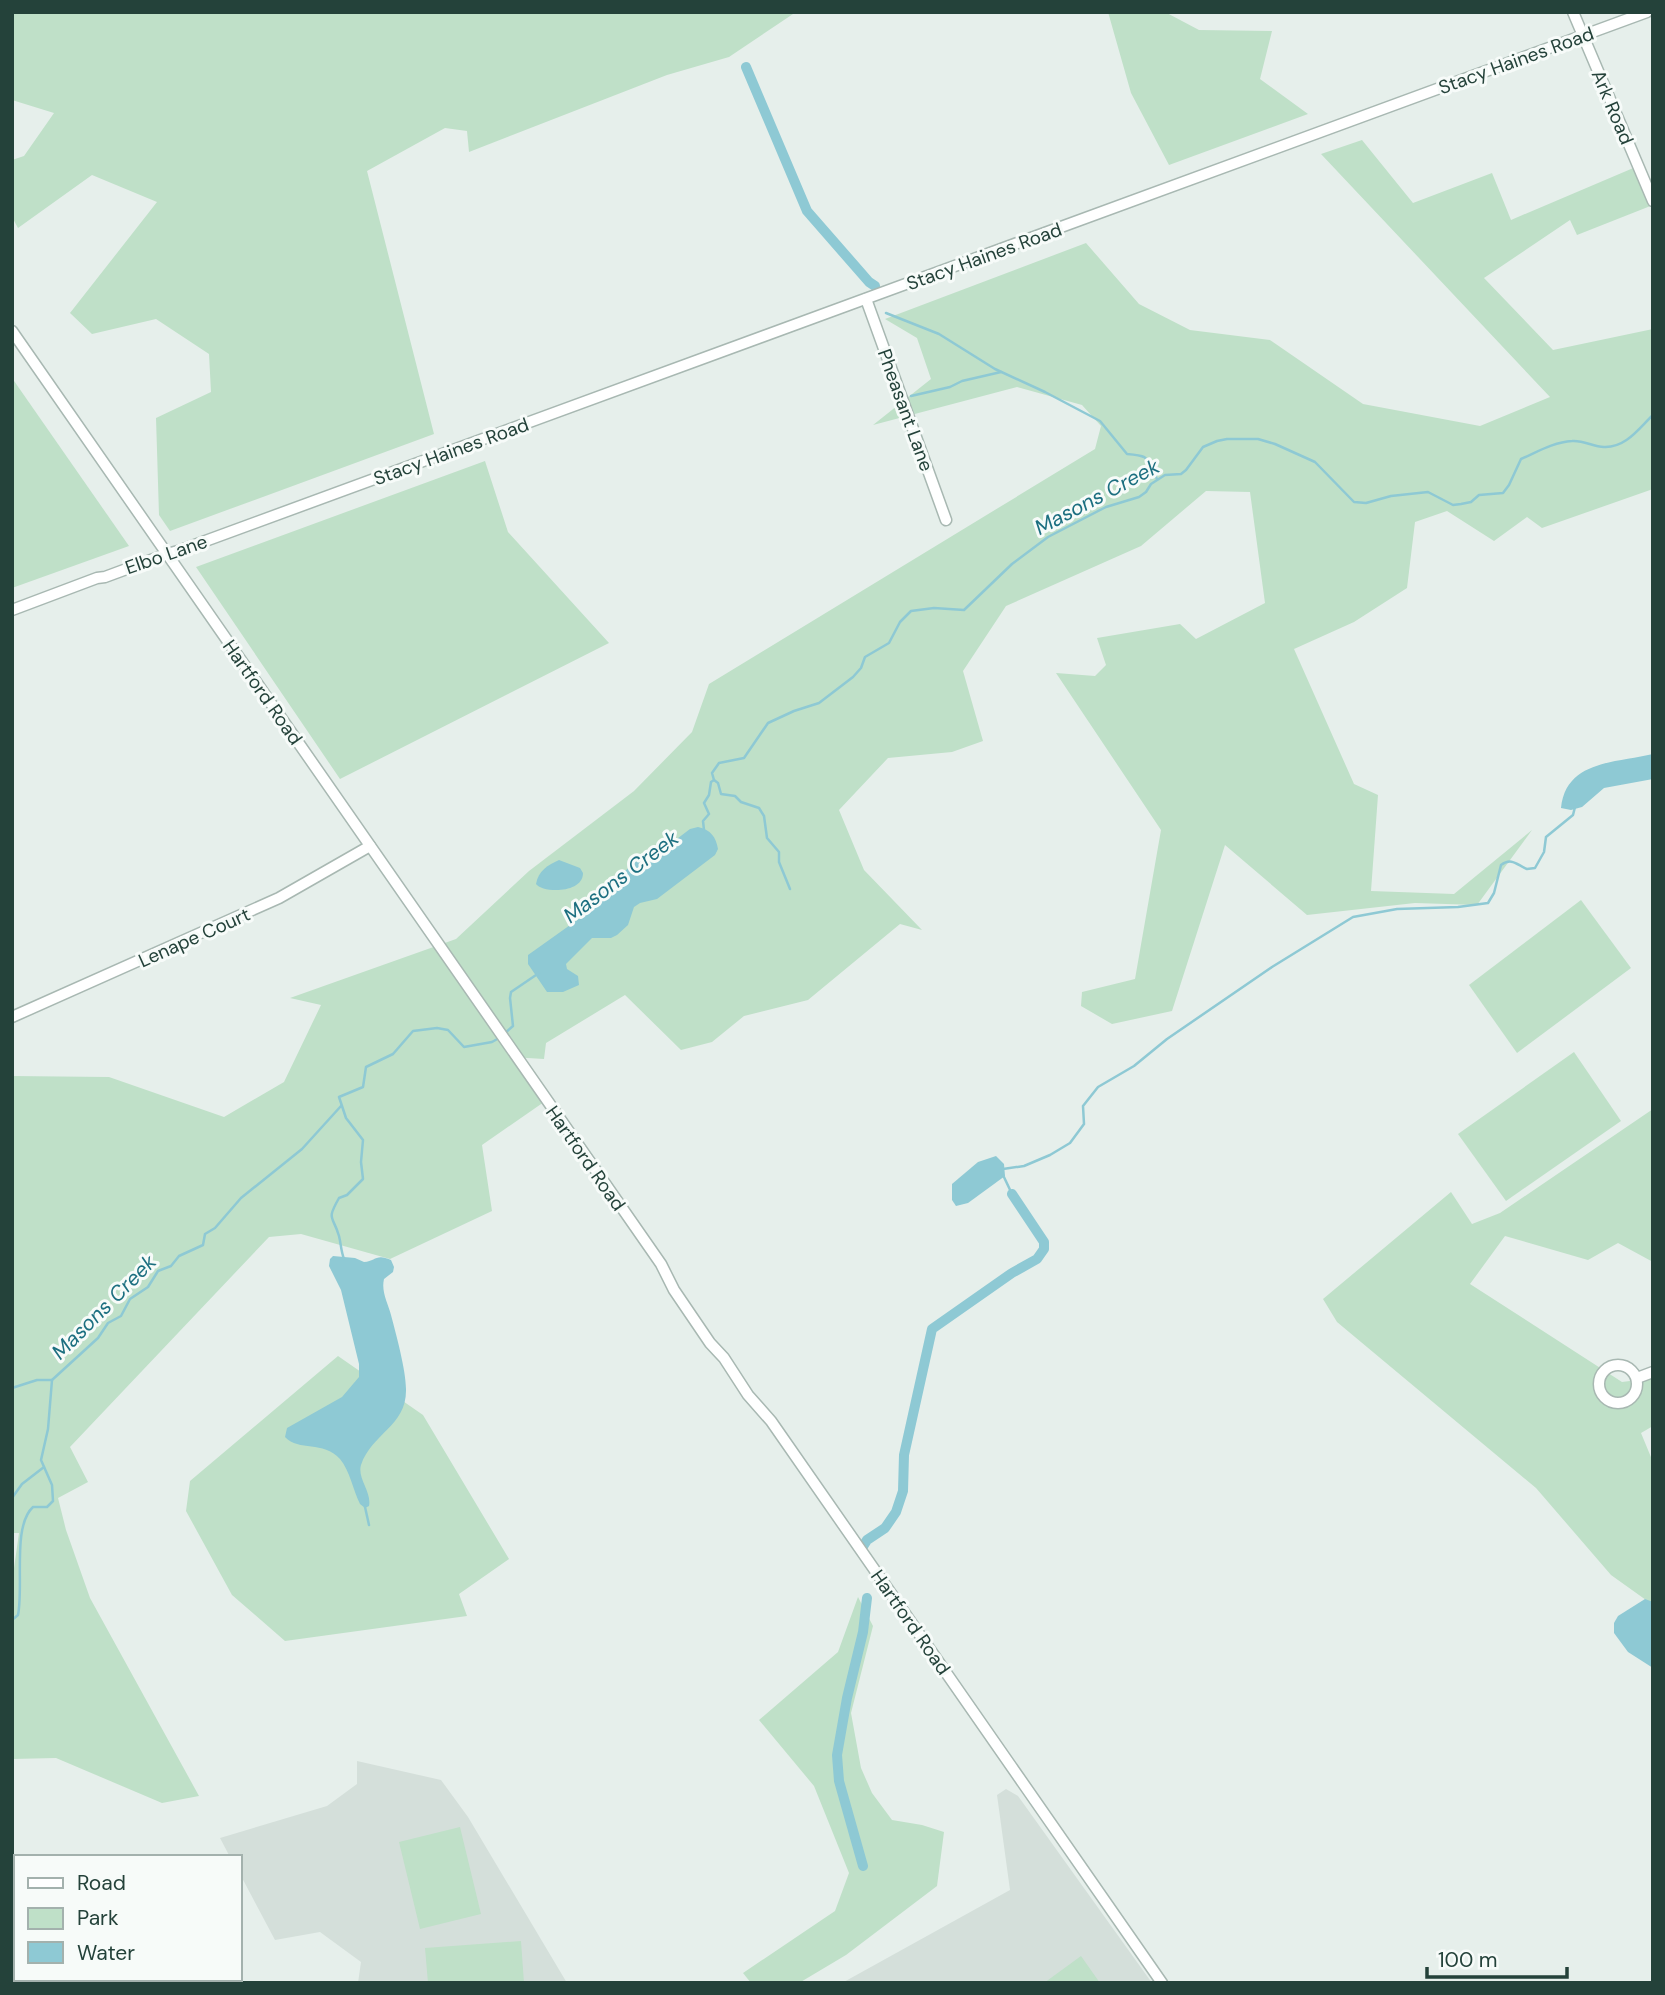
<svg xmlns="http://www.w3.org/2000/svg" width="1665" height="1995" viewBox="0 0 1665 1995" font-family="'DM Sans',sans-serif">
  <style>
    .built { fill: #d4dfda }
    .green { fill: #bfe0c8 }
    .water { fill: #8ec9d4 }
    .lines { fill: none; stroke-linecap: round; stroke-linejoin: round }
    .stream { stroke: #8ec9d4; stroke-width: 2.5 }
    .canal { stroke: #8ec9d4; stroke-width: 10 }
    .minor-casing { stroke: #a8b8b2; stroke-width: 13 }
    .minor { stroke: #fff; stroke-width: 10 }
    .labels { text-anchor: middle; stroke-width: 6; stroke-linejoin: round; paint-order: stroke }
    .street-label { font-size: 19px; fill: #24423a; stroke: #f7fbf9 }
    .water-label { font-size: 21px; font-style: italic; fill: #1c6f80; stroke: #f7fbf9 }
  </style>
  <rect width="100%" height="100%" fill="#e6efeb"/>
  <g class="built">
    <polygon points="357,1761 441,1780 468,1817 567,1983 358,1983 361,1962 320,1932 275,1940 240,1874 240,1857 230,1857 220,1838 327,1806 357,1784"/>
    <polygon points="1006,1789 1018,1796 1152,1983 842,1983 1010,1890 997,1795"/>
  </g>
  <g class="green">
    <polygon points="12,12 796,12 729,57 667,75 469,152 467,131 445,128 367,171 434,434 170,531 159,515 156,418 211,392 209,354 156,319 92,334 70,313 157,202 92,175 18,228 12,217 12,160 24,156 54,113 12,100"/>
    <polygon points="1108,12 1165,12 1199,30 1272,31 1260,79 1308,114 1169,165 1131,93"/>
    <polygon points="1362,140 1413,203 1492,173 1511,220 1638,166 1653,205 1577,235 1570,220 1484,278 1553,350 1653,329 1653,489 1542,528 1527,517 1494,541 1447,511 1415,522 1407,588 1354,622 1294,649 1354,784 1378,795 1371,891 1454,894 1532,830 1477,905 1415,903 1307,915 1225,845 1172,1011 1112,1024 1081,1006 1082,992 1135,979 1161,830 1056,673 1095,676 1106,665 1097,638 1180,624 1196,639 1265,603 1250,492 1206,491 1141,546 1006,606 963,671 983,741 952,752 888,758 839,810 864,870 922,930 900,924 808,1000 744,1016 712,1042 681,1050 625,995 546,1043 544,1059 511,1057 544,1102 482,1145 492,1211 390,1259 301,1234 269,1237 70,1447 88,1482 58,1498 66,1530 90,1598 199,1796 162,1803 56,1758 12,1759 12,1582 19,1533 12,1533 12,1076 109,1077 224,1117 284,1082 321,1005 290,998 456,939 529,871 634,791 692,732 709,684 1095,449 1101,426 1082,405 1017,387 873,425 931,379 917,338 885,319 1086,243 1139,304 1190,330 1270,340 1363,404 1480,426 1550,397 1321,154"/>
    <polygon points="12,378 129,546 12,588"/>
    <polygon points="485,461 508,532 609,643 340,779 196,567"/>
    <polygon points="1581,900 1631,968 1517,1053 1469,985"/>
    <polygon points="1574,1052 1621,1121 1506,1201 1458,1134"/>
    <polygon points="1653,1109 1653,1262 1618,1243 1588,1260 1505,1236 1470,1284 1622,1382 1653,1378 1653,1426 1641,1433 1653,1462 1653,1605 1611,1575 1536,1488 1337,1322 1323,1299 1451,1192 1472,1224 1500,1213"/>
    <polygon points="338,1356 423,1415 509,1559 459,1594 467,1616 285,1641 232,1595 186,1511 190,1481"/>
    <polygon points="858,1597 873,1626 851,1713 861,1768 872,1793 892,1820 922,1825 944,1832 937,1886 846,1955 799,1983 751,1983 743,1973 835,1911 849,1873 814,1786 759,1720 838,1652"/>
    <polygon points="460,1827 481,1914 420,1929 399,1842"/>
    <polygon points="521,1941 524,1983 428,1983 425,1948"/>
    <polygon points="1081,1956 1100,1983 1044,1983"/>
  </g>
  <g class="water">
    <path d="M 1653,754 L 1653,779 L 1604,788 L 1582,807 L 1571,810 L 1561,808 C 1566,760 1616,763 1653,754 Z"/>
    <path d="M 698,827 C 711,830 716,837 718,849 L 715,855 L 657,899 L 640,903 L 634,907 L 628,925 L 617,935 L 611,938 L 592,938 L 566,964 L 567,969 L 578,976 L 579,985 L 563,992 L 547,992 L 528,964 L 528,955 L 587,913 L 602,892 L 635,862 L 661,851 L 690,829 Z"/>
    <path d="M 559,860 L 580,868 L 583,873 C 583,894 542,893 536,884 C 538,871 548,865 559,860 Z"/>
    <polygon points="996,1156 1004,1164 1005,1176 968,1203 956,1206 952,1200 952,1184 978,1162"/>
    <path d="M 333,1256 L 355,1258 L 364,1262 C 376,1261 376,1253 391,1260 L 394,1267 L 393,1272 L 384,1279 C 381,1292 388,1303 391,1315 C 396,1334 406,1370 406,1389 C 407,1426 372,1433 361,1465 C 357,1478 372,1492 369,1506 L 365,1508 L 360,1504 C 353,1490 350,1471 340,1459 C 323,1440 299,1452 285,1437 L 287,1428 L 342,1397 L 359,1377 L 359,1364 L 341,1290 L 329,1266 L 330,1259 Z"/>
    <polygon points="1645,1599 1653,1602 1653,1668 1628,1652 1614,1633 1614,1623 1618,1616"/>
  </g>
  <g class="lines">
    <g class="stream">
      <path d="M 886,313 L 939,334 L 995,369 L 1045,392 L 1100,421 L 1127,454 C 1151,456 1145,457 1157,479"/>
      <polyline points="911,396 950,387 962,381 1001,372"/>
      <polyline points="714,780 718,783 721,794 735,796 741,802 759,808 764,816 767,838 779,852 779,862 790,889"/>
      <path d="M 704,830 L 703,821 L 709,814 L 704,803 L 709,795 L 711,782 L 714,780 L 712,773 L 719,763 L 744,758 L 768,723 L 794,711 L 819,703 L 853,677 L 861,668 L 865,657 L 889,643 L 900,622 L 911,611 L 934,608 L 964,610 L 1012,564 L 1048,537 L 1106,507 L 1139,497 L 1146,492 L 1151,484 L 1165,475 L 1181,474 L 1186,470 L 1203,447 L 1217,441 L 1227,439 L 1258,439 L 1275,444 L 1315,462 L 1354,502 L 1366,503 L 1391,496 L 1428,492 L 1453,505 L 1461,504 L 1471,502 L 1479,495 L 1503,493 L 1509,485 L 1521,459 C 1537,452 1554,442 1572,441 C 1584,440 1593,447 1604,447 C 1626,448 1639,428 1653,415"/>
      <polyline points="504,1034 513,1026 510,998 511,992 539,973"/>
      <path d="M 1003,1169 L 1024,1166 L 1050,1155 L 1070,1143 L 1084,1124 L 1083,1106 L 1098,1087 L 1134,1066 L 1167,1039 L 1272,967 L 1353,917 L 1397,909 L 1458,907 L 1488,903 L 1494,893 L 1501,865 C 1512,857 1517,865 1527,869 L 1535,868 L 1544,852 L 1546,837 L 1573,815 L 1575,807"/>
      <polyline points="1003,1175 1012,1194"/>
      <path d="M 344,1259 C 341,1251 341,1244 339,1236 C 333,1215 326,1221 339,1198 L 347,1195 L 363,1179 L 361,1162 L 363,1140 L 346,1118 L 339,1097 L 363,1087 L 366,1067 L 393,1054 L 413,1031 L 437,1028 L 448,1030 L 464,1047 L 492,1042 L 499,1038"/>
      <polyline points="12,1388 37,1380 52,1380 98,1338 108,1323 121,1316 130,1299 148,1287 158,1271 171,1266 179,1256 203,1245 205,1234 215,1228 241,1198 302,1149 341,1106"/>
      <polyline points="12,1498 22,1484 44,1467"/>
      <polyline points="365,1507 369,1525"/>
      <path d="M 12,1620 L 18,1615 C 24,1586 12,1526 33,1507 L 47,1507 L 53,1501 L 52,1485 L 41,1460 L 48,1429 L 52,1380"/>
    </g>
    <g class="canal">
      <polyline points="746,67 807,211 869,282 875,286"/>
      <polyline points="862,1548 867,1540 885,1528 896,1512 903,1491 904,1455 932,1329 1012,1273 1037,1259 1044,1249 1044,1242 1012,1194"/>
      <polyline points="863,1866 839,1781 837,1755 847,1698 863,1632 867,1598"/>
    </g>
    <g class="minor-casing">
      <g id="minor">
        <polyline points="1573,12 1653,201"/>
        <polyline points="866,299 946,520"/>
        <polyline points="12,331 661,1264 674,1290 710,1343 724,1358 748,1395 771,1421 1162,1983"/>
        <polyline points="12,610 97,578 105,577 167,554 178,551 1647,12"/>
        <polyline points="12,1017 279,898 370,846"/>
        <circle cx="1618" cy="1384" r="19"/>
        <polyline points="1637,1378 1653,1372"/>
        <polyline points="12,1867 16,1867"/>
        <polyline points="193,1979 195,1983"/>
      </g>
    </g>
    <use href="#minor" class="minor"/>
  </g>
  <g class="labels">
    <g class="street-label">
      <text transform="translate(1516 60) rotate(-20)" y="7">Stacy Haines Road</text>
      <text transform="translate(1613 107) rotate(67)" y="7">Ark Road</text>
      <text transform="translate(984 256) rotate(-20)" y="7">Stacy Haines Road</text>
      <text transform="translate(906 410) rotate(70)" y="7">Pheasant Lane</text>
      <text transform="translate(451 451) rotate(-20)" y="7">Stacy Haines Road</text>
      <text transform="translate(166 554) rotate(-19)" y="7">Elbo Lane</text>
      <text transform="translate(263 692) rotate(55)" y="7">Hartford Road</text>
      <text transform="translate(194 937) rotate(-24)" y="7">Lenape Court</text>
      <text transform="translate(586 1158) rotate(55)" y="7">Hartford Road</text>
      <text transform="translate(911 1622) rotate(55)" y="7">Hartford Road</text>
    </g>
    <g class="water-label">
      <text transform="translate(1097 497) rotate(-28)" y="7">Masons Creek</text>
      <text transform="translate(621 877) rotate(-37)" y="7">Masons Creek</text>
      <text transform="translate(104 1307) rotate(-45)" y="7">Masons Creek</text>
    </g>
  </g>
  <rect width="1665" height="1995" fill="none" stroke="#24423a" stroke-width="28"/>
  <rect x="14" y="1855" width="228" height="126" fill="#f7fbf9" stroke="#a3b1ad" stroke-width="2"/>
  <rect x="28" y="1878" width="35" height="10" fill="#ffffff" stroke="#a3b1ad" stroke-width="2"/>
  <text x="77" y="1890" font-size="21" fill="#24423a">Road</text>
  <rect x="28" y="1908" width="35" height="21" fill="#bfe0c8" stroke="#a3b1ad" stroke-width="2"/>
  <text x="77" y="1925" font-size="21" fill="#24423a">Park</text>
  <rect x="28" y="1942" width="35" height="21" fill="#8ec9d4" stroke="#a3b1ad" stroke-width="2"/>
  <text x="77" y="1960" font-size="21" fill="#24423a">Water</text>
  <path d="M1427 1967v10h140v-10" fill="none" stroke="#24423a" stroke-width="3.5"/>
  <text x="1438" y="1967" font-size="21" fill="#24423a" stroke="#f7fbf9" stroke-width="5" paint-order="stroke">100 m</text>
</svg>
